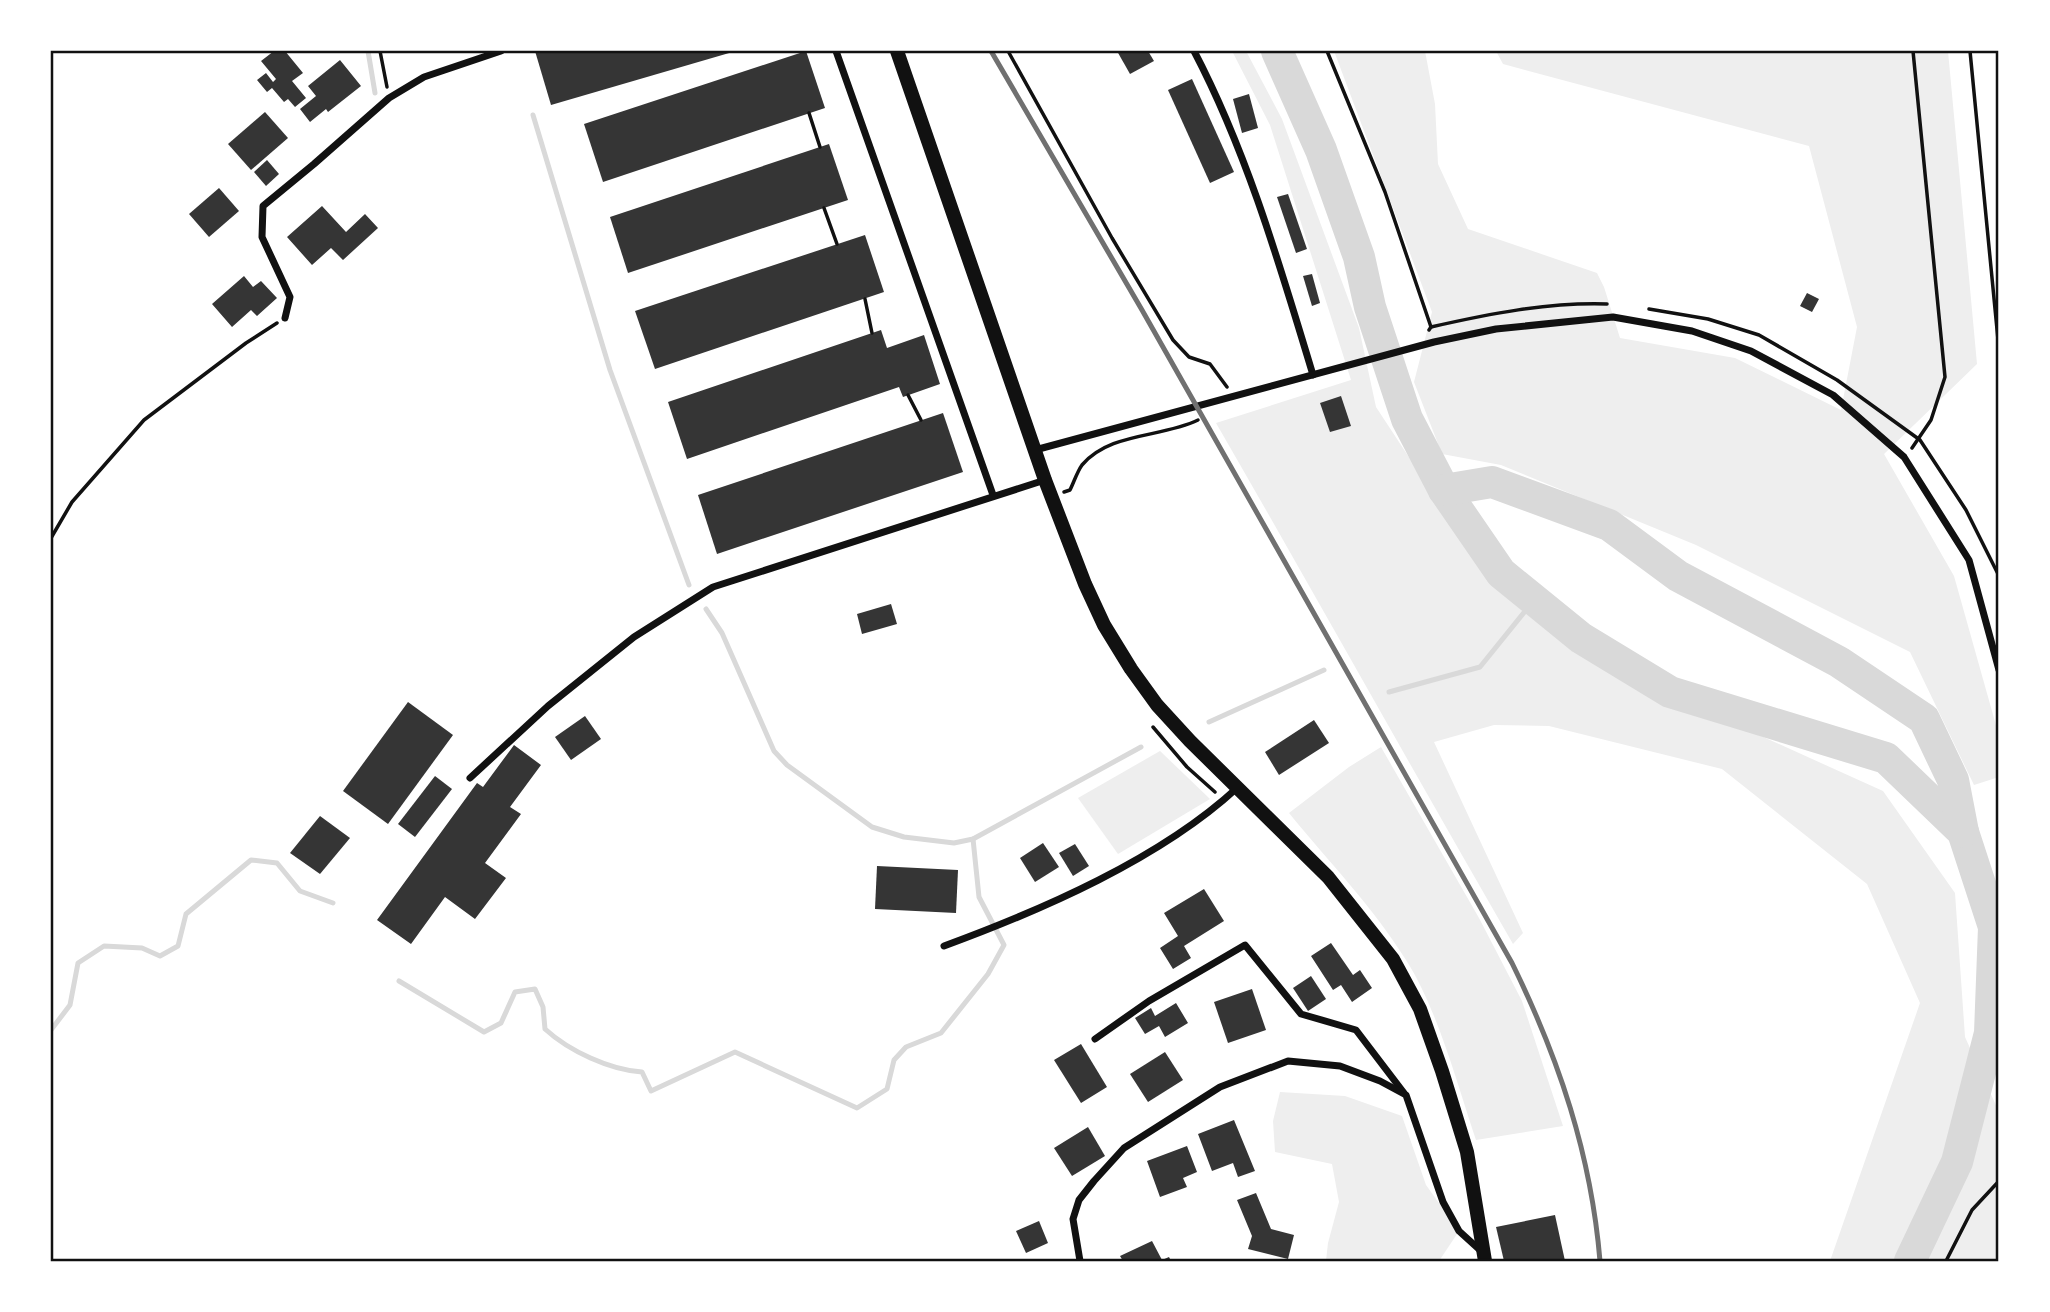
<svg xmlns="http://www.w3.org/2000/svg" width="2050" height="1312" viewBox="0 0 2050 1312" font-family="Montserrat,sans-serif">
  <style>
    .green { fill: #eee }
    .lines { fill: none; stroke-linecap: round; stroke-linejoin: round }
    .stream { stroke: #d9d9d9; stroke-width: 5 }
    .river { stroke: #d9d9d9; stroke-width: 32 }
    .building { fill: #353535 }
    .path { stroke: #111; stroke-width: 3.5 }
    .minor { stroke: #111; stroke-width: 7 }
    .secondary { stroke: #111; stroke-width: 14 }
    .rail { stroke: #707070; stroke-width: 5 }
    .neatline { fill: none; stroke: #111; stroke-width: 2.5 }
  </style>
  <rect width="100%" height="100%" fill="#fff"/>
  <g class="green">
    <path d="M 1232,51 L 1246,51 L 1282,119 L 1359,328 L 1376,407 L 1489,579 L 1677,698 L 1883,791 L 1955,893 L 1965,1037 L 1999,1112 L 1999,1261 L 1830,1261 L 1920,1003 L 1867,884 L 1722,769 L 1549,726 L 1494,725 L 1434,742 L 1523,933 L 1513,944 C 1413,771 1316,596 1216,423 L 1351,380 L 1270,125 Z"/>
    <polygon points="1334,51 1425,51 1435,104 1438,164 1468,229 1597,273 1604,287 1620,338 1735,358 1841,410 1857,327 1809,146 1503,64 1496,51 1948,51 1977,364 1884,454 1954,576 1999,736 1999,777 1974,785 1910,652 1696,545 1501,465 1442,454 1414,382 1432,312"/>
    <path d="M 1381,747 L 1479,918 L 1522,1001 L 1563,1126 L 1476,1140 C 1457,1084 1438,1010 1406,960 C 1373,907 1329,862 1289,813 L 1349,767 Z"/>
    <polygon points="1160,751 1210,799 1118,854 1078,798"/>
    <polygon points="1280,1092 1345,1096 1402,1116 1426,1185 1459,1231 1439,1261 1326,1261 1328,1243 1339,1202 1332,1164 1275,1152 1273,1121"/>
  </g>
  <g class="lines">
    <g class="stream">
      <polyline points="368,51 375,93"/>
      <polyline points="533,115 610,370 689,585"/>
      <polyline points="706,609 722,633 774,751 787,765 872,827 904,837 954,843 973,839 1141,747"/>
      <polyline points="1389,692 1480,667 1534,600"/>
      <polyline points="1209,722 1324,670"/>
      <path d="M 399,981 L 484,1032 L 501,1023 L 515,992 L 535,989 L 543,1007 L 545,1029 C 569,1051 610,1070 642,1072 L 651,1091 L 735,1052 L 857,1108 L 887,1089 L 894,1060 L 906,1047 L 941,1033 L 988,974 L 1004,945 L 979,897 L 973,839"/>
      <polyline points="51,1030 70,1005 78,963 104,946 142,948 160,956 178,946 186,914 251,860 277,863 300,891 333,903"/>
    </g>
    <g class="river">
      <polyline points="1277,51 1321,150 1359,257 1370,307 1407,419 1444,490 1501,573 1581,638 1670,692 1886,758 1963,832 1994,927 1990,1033 1957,1162 1910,1261"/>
      <polyline points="1444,490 1492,482 1609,525 1678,576 1839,662 1924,719 1953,780 1963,832"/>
    </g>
  </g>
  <g class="building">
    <polygon points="274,51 285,51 303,73 292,81 306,98 295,107 288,99 284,102 272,88 267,92 257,80 266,73 273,82 276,79 261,61"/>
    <polygon points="535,51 736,51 551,105"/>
    <polygon points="806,51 825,108 603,182 584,124"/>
    <polygon points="1117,51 1148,51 1154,61 1130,74"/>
    <polygon points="340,60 361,86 328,112 326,109 310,122 300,109 316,96 308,86"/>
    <polygon points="1192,79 1234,172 1210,183 1168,90"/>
    <polygon points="1249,94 1258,128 1242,133 1233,99"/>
    <polygon points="265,112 288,138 251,170 228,144"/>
    <polygon points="829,144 848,200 628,273 610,217"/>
    <polygon points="267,160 279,174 266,186 254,172"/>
    <polygon points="219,188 239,211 209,237 189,214"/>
    <polygon points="1288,194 1307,249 1296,253 1277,197"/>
    <polygon points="322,206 346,232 365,214 378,228 343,260 331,248 312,265 287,237"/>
    <polygon points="865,235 884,292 655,369 635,311"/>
    <polygon points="1312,274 1320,303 1312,306 1303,276"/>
    <polygon points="244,276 253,287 261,281 277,298 257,316 251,310 232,327 212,304"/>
    <polygon points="1807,293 1819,299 1812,312 1800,306"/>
    <polygon points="881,330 887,348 924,335 940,384 903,397 899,387 687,459 668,402"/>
    <polygon points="1341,396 1351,426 1330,432 1320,403"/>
    <polygon points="943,413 963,472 717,554 698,495"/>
    <polygon points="891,604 897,624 862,634 857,614"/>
    <polygon points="408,702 453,735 388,824 343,791"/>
    <polygon points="585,716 601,739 571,760 555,737"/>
    <polygon points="1314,720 1329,743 1279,775 1265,752"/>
    <polygon points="514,745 541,765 510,807 521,814 485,863 506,878 475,919 445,897 411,944 377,920 477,783 483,787"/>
    <polygon points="435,776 452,789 415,837 398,824"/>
    <polygon points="320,816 350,838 320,874 290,853"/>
    <polygon points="1043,843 1059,867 1035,882 1020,858"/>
    <polygon points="1075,844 1089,866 1073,876 1059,853"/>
    <polygon points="877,866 958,870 956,913 875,909"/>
    <polygon points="1204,889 1224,921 1184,946 1191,958 1173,969 1160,948 1178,936 1164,913"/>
    <polygon points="1331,943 1353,975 1360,970 1372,988 1352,1002 1341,985 1333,990 1311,956"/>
    <polygon points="1311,976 1326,999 1308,1011 1293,988"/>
    <polygon points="1252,989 1266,1030 1228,1043 1214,1002"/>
    <polygon points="1176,1003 1188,1023 1165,1037 1159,1026 1145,1034 1135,1018 1151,1008 1155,1016"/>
    <polygon points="1081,1044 1107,1087 1081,1103 1054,1060"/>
    <polygon points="1165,1052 1183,1080 1148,1102 1130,1074"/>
    <polygon points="1234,1120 1255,1171 1238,1177 1233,1163 1212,1171 1198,1134"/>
    <polygon points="1088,1127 1105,1156 1072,1176 1054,1148"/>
    <polygon points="1187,1146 1197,1172 1183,1178 1187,1187 1160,1197 1147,1161"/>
    <polygon points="1256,1193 1271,1229 1294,1235 1288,1259 1248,1249 1252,1236 1237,1200"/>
    <polygon points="1555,1215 1565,1261 1504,1261 1496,1227"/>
    <polygon points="1039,1221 1048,1243 1026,1253 1016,1231"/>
    <polygon points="1152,1241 1162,1260 1169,1257 1171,1261 1123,1261 1120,1256"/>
  </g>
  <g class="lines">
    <g class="path">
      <polyline points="380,51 387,87"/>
      <polyline points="1008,51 1112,238 1173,340 1189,357 1210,364 1227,387"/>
      <polyline points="1327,51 1385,192 1431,327"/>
      <polyline points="1970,51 1999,350"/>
      <polyline points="809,113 820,147"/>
      <polyline points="824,208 837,244"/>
      <polyline points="865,299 872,333"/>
      <polyline points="1649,309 1708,319 1759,335 1837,380 1920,440 1966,510 1999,576"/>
      <path d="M 1429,330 L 1431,327 C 1488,314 1548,302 1607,304"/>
      <polyline points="908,395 921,420"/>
      <polyline points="1912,448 1931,420 1945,377 1913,51"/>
      <path d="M 1064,492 L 1070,490 C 1074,482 1077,472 1082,465 C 1110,432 1161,438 1198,420"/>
      <polyline points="51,538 72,502 144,420 246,343 277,323"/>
      <polyline points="1153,727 1187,767 1215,792"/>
      <polyline points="1946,1261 1972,1210 1999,1181"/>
    </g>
    <g class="minor">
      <polyline points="836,51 993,495"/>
      <path d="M 1194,51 C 1247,152 1280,266 1313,375"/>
      <polyline points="285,318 290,297 262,237 263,206 314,164 389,98 424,77 501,51"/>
      <polyline points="1035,450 1434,342 1496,329 1613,317 1692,331 1751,351 1833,395 1904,457 1969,560 1999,670"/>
      <polyline points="470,778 548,706 634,637 713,587 1045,480"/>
      <path d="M 944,946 C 1042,910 1160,859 1237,788"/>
      <polyline points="1095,1039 1149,1001 1245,945 1301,1014 1356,1030 1404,1093"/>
      <polyline points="1080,1261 1073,1219 1079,1200 1094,1181 1124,1148 1220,1087 1288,1061 1340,1066 1380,1081 1406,1095 1443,1202 1459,1231 1481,1251"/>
    </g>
    <polyline class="secondary" points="897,51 1045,480 1085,584 1104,625 1131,669 1157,705 1190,741 1328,877 1393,959 1420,1009 1442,1071 1467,1152 1485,1261"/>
    <path class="rail" d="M 991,51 L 1142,310 L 1512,963 C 1559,1059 1591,1154 1600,1261"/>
  </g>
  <rect width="2050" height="1312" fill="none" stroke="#ffffff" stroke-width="105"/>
  <rect x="52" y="52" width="1945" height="1208" class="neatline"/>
</svg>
